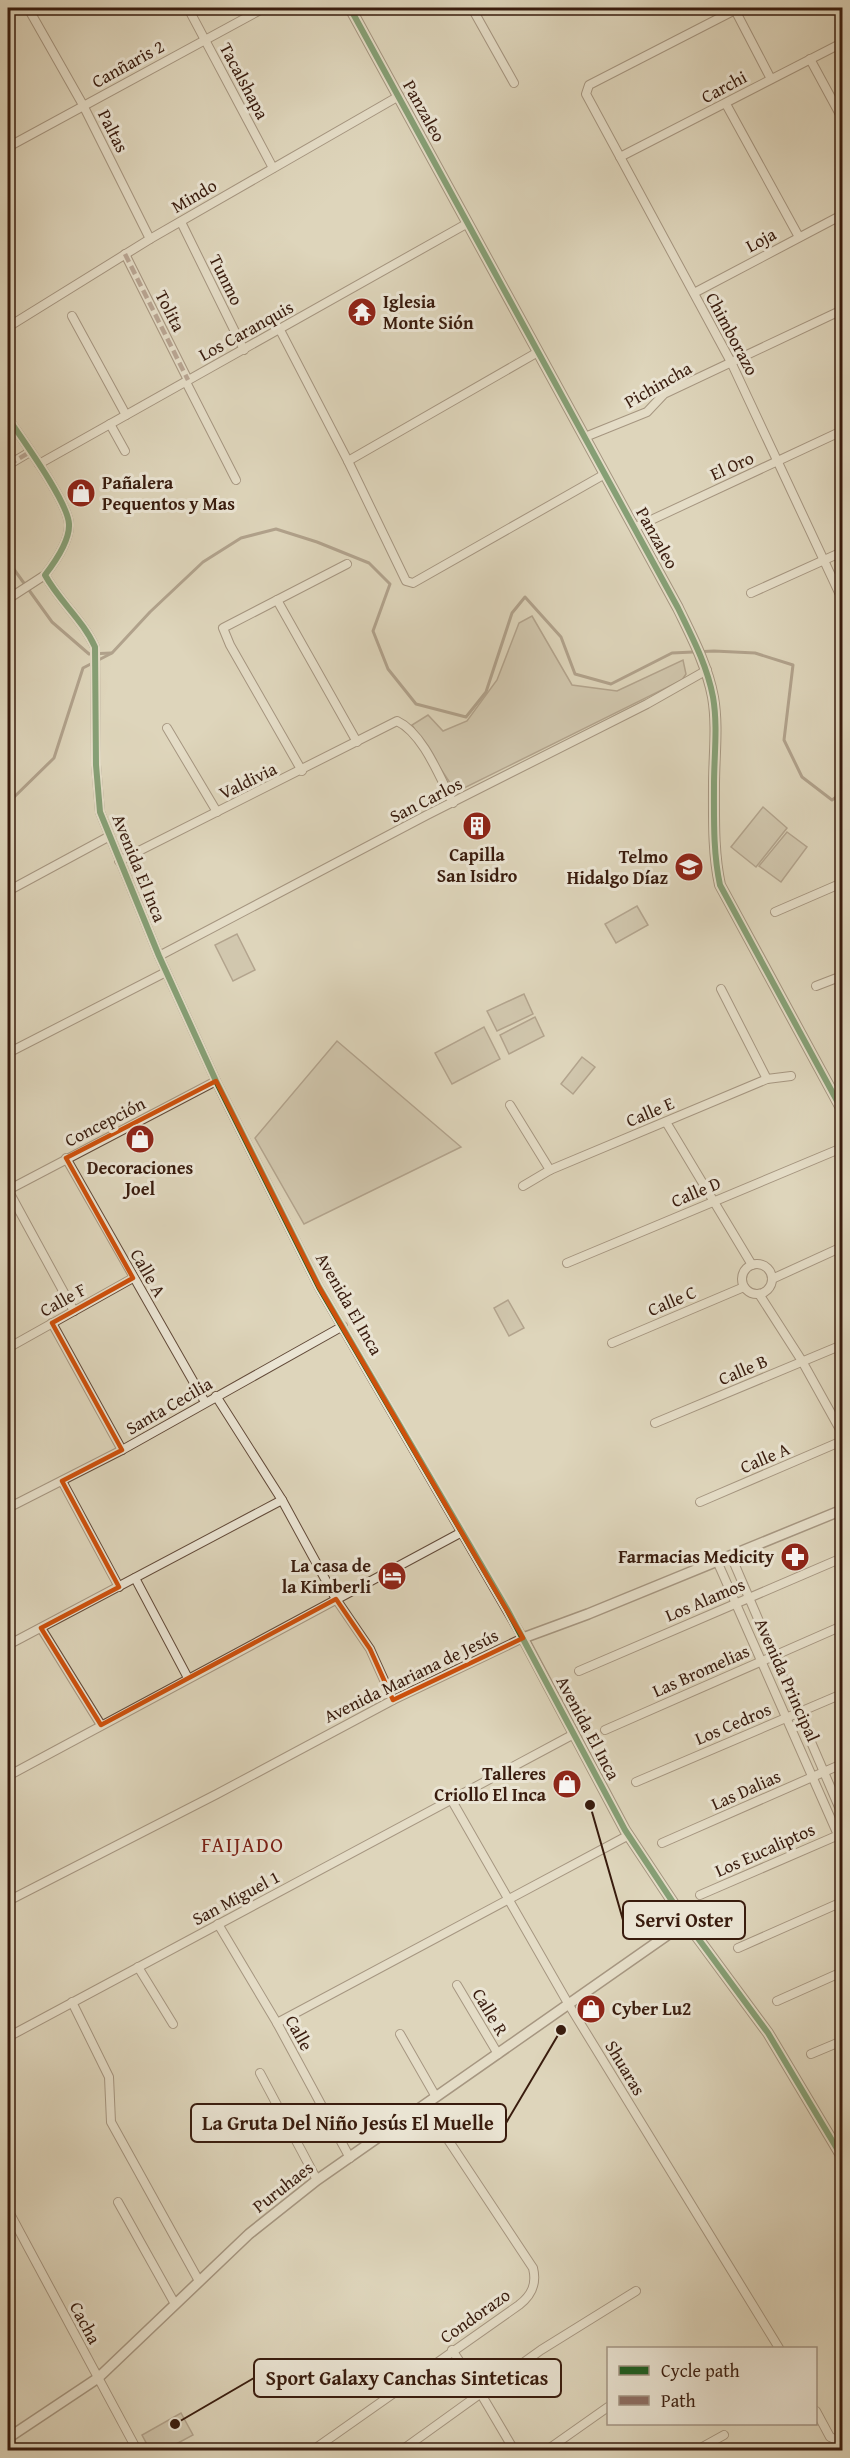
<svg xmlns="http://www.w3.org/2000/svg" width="850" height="2458" viewBox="0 0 850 2458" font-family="'Gentium Book Plus',serif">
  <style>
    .green { fill: #c2b69e; stroke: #7e6956; stroke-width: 1.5 }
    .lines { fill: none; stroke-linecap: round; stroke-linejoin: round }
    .stream { stroke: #7a6552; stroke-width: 3 }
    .minor-casing { stroke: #624a39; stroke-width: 10 }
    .tertiary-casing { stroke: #624a39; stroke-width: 12 }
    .minor { stroke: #eae4d3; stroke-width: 8 }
    .tertiary { stroke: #eae4d3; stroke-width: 9 }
    .quiet { stroke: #8d6e63; stroke-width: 4.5; stroke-dasharray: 9 4.5; stroke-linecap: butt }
    .cycleway-casing { stroke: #eae4d3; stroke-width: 10 }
    .cycleway { stroke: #1b5e20; stroke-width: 6 }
    .marked { fill: none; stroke: #ce500c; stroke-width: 4.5; stroke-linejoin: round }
    .labels { text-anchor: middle; stroke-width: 6; stroke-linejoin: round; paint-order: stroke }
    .street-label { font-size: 18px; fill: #391c0e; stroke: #eae4d3 }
    .poi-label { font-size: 18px; font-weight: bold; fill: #391c0e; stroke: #eae4d3; text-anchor: end }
    .quarter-label { font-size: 21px; letter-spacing: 1.5px; fill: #7a1f14; stroke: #eae4d3 }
    .leader { fill: none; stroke: #391c0e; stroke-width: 2 }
    .callout-dot { fill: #391c0e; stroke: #eae4d3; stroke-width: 2 }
    .callout { fill: #eae4d3; stroke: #391c0e; stroke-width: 2 }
    .callout-label { font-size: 20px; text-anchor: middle; font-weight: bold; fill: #391c0e }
  </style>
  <rect width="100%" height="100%" fill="#ded5bb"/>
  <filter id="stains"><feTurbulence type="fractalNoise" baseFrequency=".00333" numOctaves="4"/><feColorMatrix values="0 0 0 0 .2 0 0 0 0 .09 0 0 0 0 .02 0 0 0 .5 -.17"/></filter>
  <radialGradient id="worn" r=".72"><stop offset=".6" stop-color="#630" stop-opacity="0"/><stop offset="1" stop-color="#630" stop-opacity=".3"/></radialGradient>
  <g class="green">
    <polygon points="532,616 572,685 617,691 683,660 686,674 682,680 456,792 412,725 428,715 443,731 467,721 497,680 519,623"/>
    <polygon points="763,807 787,828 756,867 731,847"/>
    <polygon points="787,832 807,847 781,882 759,866"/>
    <polygon points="637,906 648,925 616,943 605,924"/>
    <polygon points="237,934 255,970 233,981 215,945"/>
    <polygon points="524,994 533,1014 497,1031 487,1011"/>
    <polygon points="535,1017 544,1036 509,1054 500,1035"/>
    <polygon points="484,1027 500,1059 452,1084 435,1053"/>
    <polygon points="337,1041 461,1147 304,1224 255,1138"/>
    <polygon points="582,1057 595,1067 573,1094 561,1084"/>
    <polygon points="508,1300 524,1328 509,1336 494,1308"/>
    <polygon points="181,2413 193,2435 165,2450 150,2450 142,2435"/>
  </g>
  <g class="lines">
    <g class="stream">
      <polyline points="8,561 52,622 89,654 111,653"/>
      <polyline points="8,803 54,758 83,668 112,653 150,612 203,562 241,538 276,529 317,542 369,563 390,584 373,631 388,669 416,704 466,717 486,692 512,613 525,597 561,637 575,674 611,684 672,653 714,651 755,653 793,665 784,740 802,777 832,800 842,793"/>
    </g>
    <g class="minor-casing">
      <g id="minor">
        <polyline points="28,8 83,105 150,239"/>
        <polyline points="188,8 273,168"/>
        <polyline points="472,8 514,83"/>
        <polyline points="739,8 589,85 586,94 731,362 842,599"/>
        <polyline points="735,10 771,79"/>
        <polyline points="810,59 842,118"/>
        <polyline points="726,104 799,237"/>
        <polyline points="8,147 264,8"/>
        <polyline points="620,157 842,43"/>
        <polyline points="181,222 244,350"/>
        <polyline points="125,254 188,380"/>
        <polyline points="694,293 842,215"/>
        <polyline points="72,316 126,415"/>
        <polyline points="8,327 150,239 399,96"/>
        <polyline points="280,330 348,461 406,581 413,583 605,474"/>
        <polyline points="186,382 236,480"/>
        <path d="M 8,418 C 22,439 68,502 69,524 C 70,541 55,562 45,575 C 59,601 83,620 95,647 L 96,765 L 100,812 L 159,956 L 216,1081 L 319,1287 L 523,1638 L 393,1700 L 217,1794 L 8,1901"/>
        <polyline points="110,424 125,451"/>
        <polyline points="585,437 647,412 664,394 842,310"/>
        <polyline points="348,461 538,352"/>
        <polyline points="39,464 468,223"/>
        <polyline points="8,465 30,452"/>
        <polyline points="634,528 842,431"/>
        <polyline points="751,593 842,552"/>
        <polyline points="8,599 45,575"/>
        <polyline points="277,600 357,742"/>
        <polyline points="167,728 217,812"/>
        <polyline points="302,771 230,645 223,628 347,564"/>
        <path d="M 119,861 L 397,721 C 423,733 440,778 453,803"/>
        <polyline points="8,891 108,837"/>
        <polyline points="775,912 842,883"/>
        <polyline points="159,956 427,815 647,704 707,670"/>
        <polyline points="816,986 842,976"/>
        <polyline points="721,989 767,1079"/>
        <polyline points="8,1053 166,972"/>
        <polyline points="510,1105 550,1170"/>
        <polyline points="666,1122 752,1265"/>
        <polyline points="66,1158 205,1402"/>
        <polyline points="523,1186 550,1170 767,1079 791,1076"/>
        <polyline points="567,1263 837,1150"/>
        <circle cx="757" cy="1279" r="15"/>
        <polyline points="772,1279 842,1247"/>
        <polyline points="759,1294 802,1361 842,1433"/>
        <polyline points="74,1311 8,1190 216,1081"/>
        <polyline points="52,1323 122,1450"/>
        <polyline points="612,1343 744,1287"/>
        <polyline points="8,1348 133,1278"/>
        <polyline points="216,1396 282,1500"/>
        <polyline points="655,1423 842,1345"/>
        <polyline points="62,1481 119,1587"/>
        <polyline points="700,1502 842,1441"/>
        <polyline points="8,1508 122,1450 343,1326"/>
        <polyline points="731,1556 842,1814"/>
        <polyline points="717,1561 842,1844"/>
        <polyline points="135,1578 188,1678"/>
        <polyline points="41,1628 101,1725"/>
        <polyline points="8,1645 282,1500 336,1599 370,1649 393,1700"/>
        <polyline points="579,1671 842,1558"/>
        <polyline points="605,1730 842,1626"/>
        <polyline points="8,1776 462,1532"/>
        <polyline points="636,1782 842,1694"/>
        <polyline points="451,1799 569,2005 779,2348"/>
        <polyline points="662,1843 842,1764"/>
        <polyline points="700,1895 841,1834"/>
        <polyline points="218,1924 277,2023 350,2158"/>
        <polyline points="738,1948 842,1902"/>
        <polyline points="138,1967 173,2024"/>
        <polyline points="457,1985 498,2054"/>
        <polyline points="777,2001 842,1972"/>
        <polyline points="72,2002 109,2077 111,2122 199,2281"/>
        <polyline points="277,2023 629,1835"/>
        <polyline points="400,2034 436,2097"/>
        <polyline points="8,2037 574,1734"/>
        <polyline points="811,2054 842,2041"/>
        <polyline points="260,2073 317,2180"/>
        <polyline points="118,2202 175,2304"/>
        <polyline points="8,2210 137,2450"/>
        <polyline points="452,2350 481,2394 514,2450"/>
        <polyline points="816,2411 830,2437 842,2442"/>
        <path d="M 313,2450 L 519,2305 C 532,2295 537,2284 533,2268 L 425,2105"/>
        <polyline points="402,2450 541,2350 636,2291"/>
        <polyline points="547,2450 608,2407"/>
        <polyline points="697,2450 724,2435"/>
      </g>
    </g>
    <g class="tertiary-casing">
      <g id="tertiary">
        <path d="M 350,8 L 678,608 C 692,637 707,665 713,697 C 718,726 714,756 714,785 C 714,818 713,853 720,885 L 842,1110"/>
        <polyline points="842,1510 588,1614 523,1638 625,1830 686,1922 768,2033 842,2157"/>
        <polyline points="8,2438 98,2378 249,2234 317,2180 686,1922"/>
      </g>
    </g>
    <use href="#minor" class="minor"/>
    <use href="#tertiary" class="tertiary"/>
    <g class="quiet">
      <polyline points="125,254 188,380"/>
      <polyline points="8,465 30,452"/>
    </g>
    <g class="cycleway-casing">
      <g id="cycleway">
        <path d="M 350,8 L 678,608 C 692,637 707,665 713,697 C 718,726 714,756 714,785 C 714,818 713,853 720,885 L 842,1110"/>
        <path d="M 8,418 C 22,439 68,502 69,524 C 70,541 55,562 45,575 C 59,601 83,620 95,647 L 96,765 L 100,812 L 159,956 L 216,1081 L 319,1287 L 507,1609 L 625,1830 L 686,1922 L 768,2033 L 842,2157"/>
      </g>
    </g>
    <use href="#cycleway" class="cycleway"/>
  </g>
  <path d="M0 0H850V2458H0ZM 216,1081 L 319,1287 L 523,1638 L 393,1700 L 370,1649 L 336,1599 L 101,1725 L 41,1628 L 119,1587 L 62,1481 L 122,1450 L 52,1323 L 133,1278 L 66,1158 Z" fill="#ded5bb" fill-opacity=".55" fill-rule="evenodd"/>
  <path class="marked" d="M 216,1081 L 319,1287 L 523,1638 L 393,1700 L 370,1649 L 336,1599 L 101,1725 L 41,1628 L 119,1587 L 62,1481 L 122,1450 L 52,1323 L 133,1278 L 66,1158 Z"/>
  <defs>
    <g id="temple-disc" transform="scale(1.5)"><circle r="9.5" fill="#8f2418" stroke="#eae4d3"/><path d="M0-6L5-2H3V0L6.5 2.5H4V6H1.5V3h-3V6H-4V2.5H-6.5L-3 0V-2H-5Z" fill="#fff"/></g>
    <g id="shop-disc" transform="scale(1.5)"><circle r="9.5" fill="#8f2418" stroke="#eae4d3"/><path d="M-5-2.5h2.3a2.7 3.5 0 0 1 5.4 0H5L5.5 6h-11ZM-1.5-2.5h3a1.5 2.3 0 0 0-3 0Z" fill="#fff"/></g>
    <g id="building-disc" transform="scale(1.5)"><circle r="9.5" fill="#8f2418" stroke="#eae4d3"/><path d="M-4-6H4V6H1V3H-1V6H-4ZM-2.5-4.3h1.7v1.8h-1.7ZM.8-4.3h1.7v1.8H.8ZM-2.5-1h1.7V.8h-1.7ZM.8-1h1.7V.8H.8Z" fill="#fff"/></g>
    <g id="school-disc" transform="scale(1.5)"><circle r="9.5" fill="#8f2418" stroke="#eae4d3"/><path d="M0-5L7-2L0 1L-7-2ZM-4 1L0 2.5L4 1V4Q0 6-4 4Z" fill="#fff"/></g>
    <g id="pharmacy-disc" transform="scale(1.5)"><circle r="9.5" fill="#8f2418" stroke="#eae4d3"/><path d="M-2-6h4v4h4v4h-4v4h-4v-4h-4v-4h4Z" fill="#fff"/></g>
    <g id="hotel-disc" transform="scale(1.5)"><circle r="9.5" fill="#8f2418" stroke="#eae4d3"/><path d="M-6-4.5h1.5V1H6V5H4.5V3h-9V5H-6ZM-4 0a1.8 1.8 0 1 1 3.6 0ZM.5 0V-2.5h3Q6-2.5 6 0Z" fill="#fff"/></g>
  </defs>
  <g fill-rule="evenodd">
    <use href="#temple-disc" x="362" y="312"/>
    <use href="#shop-disc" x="81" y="493"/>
    <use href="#building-disc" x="477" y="826"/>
    <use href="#school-disc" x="689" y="867"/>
    <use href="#shop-disc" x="140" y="1139"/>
    <use href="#pharmacy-disc" x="795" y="1557"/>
    <use href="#hotel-disc" x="392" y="1576"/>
    <use href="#shop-disc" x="567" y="1784"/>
    <use href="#shop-disc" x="591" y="2009"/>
  </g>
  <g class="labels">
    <g class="street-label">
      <text transform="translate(128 64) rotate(-29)" y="6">Canñaris 2</text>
      <text transform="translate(244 81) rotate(62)" y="6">Tacalshapa</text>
      <text transform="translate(724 87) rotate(-28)" y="6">Carchi</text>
      <text transform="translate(424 111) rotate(61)" y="6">Panzaleo</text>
      <text transform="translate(113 131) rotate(63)" y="6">Paltas</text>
      <text transform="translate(194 196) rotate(-30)" y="6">Mindo</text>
      <text transform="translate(761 240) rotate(-28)" y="6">Loja</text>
      <text transform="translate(226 280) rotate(64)" y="6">Tunmo</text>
      <text transform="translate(170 311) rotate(63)" y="6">Tolita</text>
      <text transform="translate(246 331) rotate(-29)" y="6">Los Caranquis</text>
      <text transform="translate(732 334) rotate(62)" y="6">Chimborazo</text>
      <text transform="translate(658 385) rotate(-30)" y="6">Pichincha</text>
      <text transform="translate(732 466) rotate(-24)" y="6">El Oro</text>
      <text transform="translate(657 538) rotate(61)" y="6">Panzaleo</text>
      <text transform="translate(248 781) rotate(-26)" y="6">Valdivia</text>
      <text transform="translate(426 800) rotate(-27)" y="6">San Carlos</text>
      <text transform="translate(139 868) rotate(68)" y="6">Avenida El Inca</text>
      <text transform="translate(650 1112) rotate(-23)" y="6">Calle E</text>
      <text transform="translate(105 1122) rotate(-27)" y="6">Concepción</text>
      <text transform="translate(696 1192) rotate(-23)" y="6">Calle D</text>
      <text transform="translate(148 1273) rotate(60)" y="6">Calle A</text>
      <text transform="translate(63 1300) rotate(-29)" y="6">Calle F</text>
      <text transform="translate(672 1301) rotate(-23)" y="6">Calle C</text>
      <text transform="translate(349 1304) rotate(60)" y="6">Avenida El Inca</text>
      <text transform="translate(743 1370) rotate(-23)" y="6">Calle B</text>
      <text transform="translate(169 1406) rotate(-30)" y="6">Santa Cecilia</text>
      <text transform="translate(765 1458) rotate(-23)" y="6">Calle A</text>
      <text transform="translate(705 1600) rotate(-23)" y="6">Los Alamos</text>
      <text transform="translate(701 1671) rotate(-24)" y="6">Las Bromelias</text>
      <text transform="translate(411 1676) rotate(-26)" y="6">Avenida Mariana de Jesús</text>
      <text transform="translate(787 1680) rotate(66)" y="6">Avenida Principal</text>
      <text transform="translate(733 1724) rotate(-23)" y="6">Los Cedros</text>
      <text transform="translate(588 1728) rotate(62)" y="6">Avenida El Inca</text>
      <text transform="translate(746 1790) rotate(-24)" y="6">Las Dalias</text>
      <text transform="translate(765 1850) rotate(-24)" y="6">Los Eucaliptos</text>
      <text transform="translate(236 1898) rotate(-28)" y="6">San Miguel 1</text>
      <text transform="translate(490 2012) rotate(59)" y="6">Calle R</text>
      <text transform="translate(299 2033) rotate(61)" y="6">Calle</text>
      <text transform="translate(625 2068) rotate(59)" y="6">Shuaras</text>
      <text transform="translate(283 2187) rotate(-38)" y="6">Puruhaes</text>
      <text transform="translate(475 2316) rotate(-35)" y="6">Condorazo</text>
      <text transform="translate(85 2323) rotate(62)" y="6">Cacha</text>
    </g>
    <g class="poi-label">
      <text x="383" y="308" text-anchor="start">Iglesia<tspan x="383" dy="21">Monte Sión</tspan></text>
      <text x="102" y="489" text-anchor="start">Pañalera<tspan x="102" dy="21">Pequentos y Mas</tspan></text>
      <text x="477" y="861" text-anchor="middle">Capilla<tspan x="477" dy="21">San Isidro</tspan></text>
      <text x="668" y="863">Telmo<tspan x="668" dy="21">Hidalgo Díaz</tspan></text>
      <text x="140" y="1174" text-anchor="middle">Decoraciones<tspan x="140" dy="21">Joel</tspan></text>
      <text x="774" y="1563">Farmacias Medicity</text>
      <text x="371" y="1572">La casa de<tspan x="371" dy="21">la Kimberli</tspan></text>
      <text x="546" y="1780">Talleres<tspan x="546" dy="21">Criollo El Inca</tspan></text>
      <text x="612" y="2015" text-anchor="start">Cyber Lu2</text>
    </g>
    <g class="quarter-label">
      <text x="243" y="1852">FAIJADO</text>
    </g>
  </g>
  <path class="leader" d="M590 1805L623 1920M561 2030L506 2123M175 2424L254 2378"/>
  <g class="callout-dot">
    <circle cx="590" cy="1805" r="6"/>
    <circle cx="561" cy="2030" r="6"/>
    <circle cx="175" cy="2424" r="6"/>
  </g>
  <g class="callout">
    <rect x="623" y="1901" width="122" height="38" rx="6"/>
    <rect x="191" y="2104" width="315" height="38" rx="6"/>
    <rect x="254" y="2359" width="307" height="38" rx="6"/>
  </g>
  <g class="callout-label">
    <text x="684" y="1927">Servi Oster</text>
    <text x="348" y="2130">La Gruta Del Niño Jesús El Muelle</text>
    <text x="407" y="2385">Sport Galaxy Canchas Sinteticas</text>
  </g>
  <rect width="850" height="2458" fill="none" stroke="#ded5bb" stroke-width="30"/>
  <rect x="9" y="9" width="832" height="2440" fill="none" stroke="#391c0e" stroke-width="3"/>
  <rect x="15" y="15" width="820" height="2428" fill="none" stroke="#391c0e" stroke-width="1.5"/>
  <rect x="607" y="2347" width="210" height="78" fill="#eae4d3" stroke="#a39484" stroke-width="1.5"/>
  <rect x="619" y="2366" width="30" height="9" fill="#1b5e20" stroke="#a39484" stroke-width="1.5"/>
  <text x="661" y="2377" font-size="18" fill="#391c0e">Cycle path</text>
  <rect x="619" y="2396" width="30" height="9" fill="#8d6e63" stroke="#a39484" stroke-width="1.5"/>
  <text x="661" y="2407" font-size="18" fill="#391c0e">Path</text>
  <rect width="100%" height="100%" filter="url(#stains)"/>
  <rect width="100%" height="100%" fill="url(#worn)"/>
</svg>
